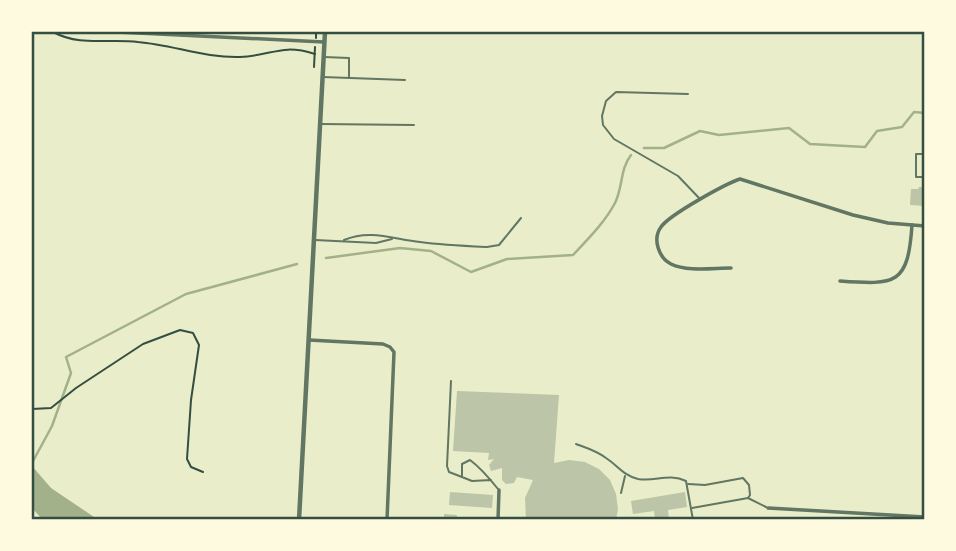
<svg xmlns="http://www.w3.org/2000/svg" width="956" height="551" viewBox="0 0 956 551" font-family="'Exo 2',sans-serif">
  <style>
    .water { fill: #a3b18a }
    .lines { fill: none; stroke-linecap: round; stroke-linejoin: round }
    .stream { stroke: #a3b18a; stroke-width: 2.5 }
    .building { fill: #bcc5a7 }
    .path { stroke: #344e41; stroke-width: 2 }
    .service { stroke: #617663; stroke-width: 2 }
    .minor { stroke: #617663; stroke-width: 3.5 }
    .tertiary { stroke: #617663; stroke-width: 4.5 }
    .neatline { fill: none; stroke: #344e41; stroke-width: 2.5 }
  </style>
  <rect width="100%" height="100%" fill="#e9edc9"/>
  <polygon class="water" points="32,466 51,488 97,519 42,519 32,508"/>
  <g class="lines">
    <g class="stream">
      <polyline points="644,148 664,148 700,131 719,135 789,128 810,144 865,147 877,131 902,127 914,112 925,113"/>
      <path d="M 326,258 L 400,248 L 431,251 L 471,272 L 507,259 L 573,255 C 588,239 605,222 615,203 C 623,187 620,169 631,155"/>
      <polyline points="32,463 52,426 71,373 66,357 186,294 297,264"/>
    </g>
  </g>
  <g class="building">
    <polygon points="919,187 925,187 925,206 910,205 911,189 918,189"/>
    <polygon points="457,391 559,395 554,463 569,460 585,462 599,469 610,480 616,494 618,509 616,520 526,520 525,498 533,480 517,477 514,483 506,484 502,480 502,468 491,471 489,465 494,459 488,460 489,453 453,451"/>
    <polygon points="450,492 493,495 492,508 449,505"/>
    <polygon points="685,492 687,507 668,510 669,520 655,520 654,511 633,514 631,501"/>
    <polygon points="444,514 457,515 456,520 444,520"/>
  </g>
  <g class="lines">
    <g class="path">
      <path d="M 53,32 C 81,47 108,38 138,42 C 173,45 205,58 240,57 C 272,56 280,43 315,54"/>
      <polyline points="316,38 316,32"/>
      <polyline points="314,67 315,47"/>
      <polyline points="32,409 51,408 76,388 143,344 180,330 193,333 199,345 191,400 187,459 191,467 203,472"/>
    </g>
    <g class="service">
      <polyline points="324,57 349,58 349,77"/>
      <polyline points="323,77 405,80"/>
      <polyline points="688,94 616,92 606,101 602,116 603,125 614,139 678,176 700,199"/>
      <polyline points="321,124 414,125"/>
      <polyline points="925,154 916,154 916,177 925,177"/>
      <polyline points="315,240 376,243 392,239"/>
      <path d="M 344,240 C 370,229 393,239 420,242 C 442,245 465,246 487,247 L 499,245 L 521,218"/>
      <polyline points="451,381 447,466 449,472 462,477"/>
      <path d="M 576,444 C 587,448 597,451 606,458 C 617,465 624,476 638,479 C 655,482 669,473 686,481 L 693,520"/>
      <path d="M 491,480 L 472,481 L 462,477 L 462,464 L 470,460 C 481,468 490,479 498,489"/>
      <polyline points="688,484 705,485 743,478 749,485 750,495 748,498 766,507"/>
      <polyline points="621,493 625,476"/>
      <polyline points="692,508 748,498"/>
    </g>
    <g class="minor">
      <polyline points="117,32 324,42"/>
      <path d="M 731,268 C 713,268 687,272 671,264 C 659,258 652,239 661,227 C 669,215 725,184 740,179 L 853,215 L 888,223 L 925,226"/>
      <path d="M 840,281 C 896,285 908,285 912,225"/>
      <polyline points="309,340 383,344 390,347 394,352 387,520"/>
      <polyline points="768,508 925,517"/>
      <polyline points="498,520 499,490"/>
    </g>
    <polyline class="tertiary" points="299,520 325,32"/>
  </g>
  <rect width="956" height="551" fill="none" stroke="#fefae0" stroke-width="66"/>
  <rect x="33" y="33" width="890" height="485" class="neatline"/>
</svg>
